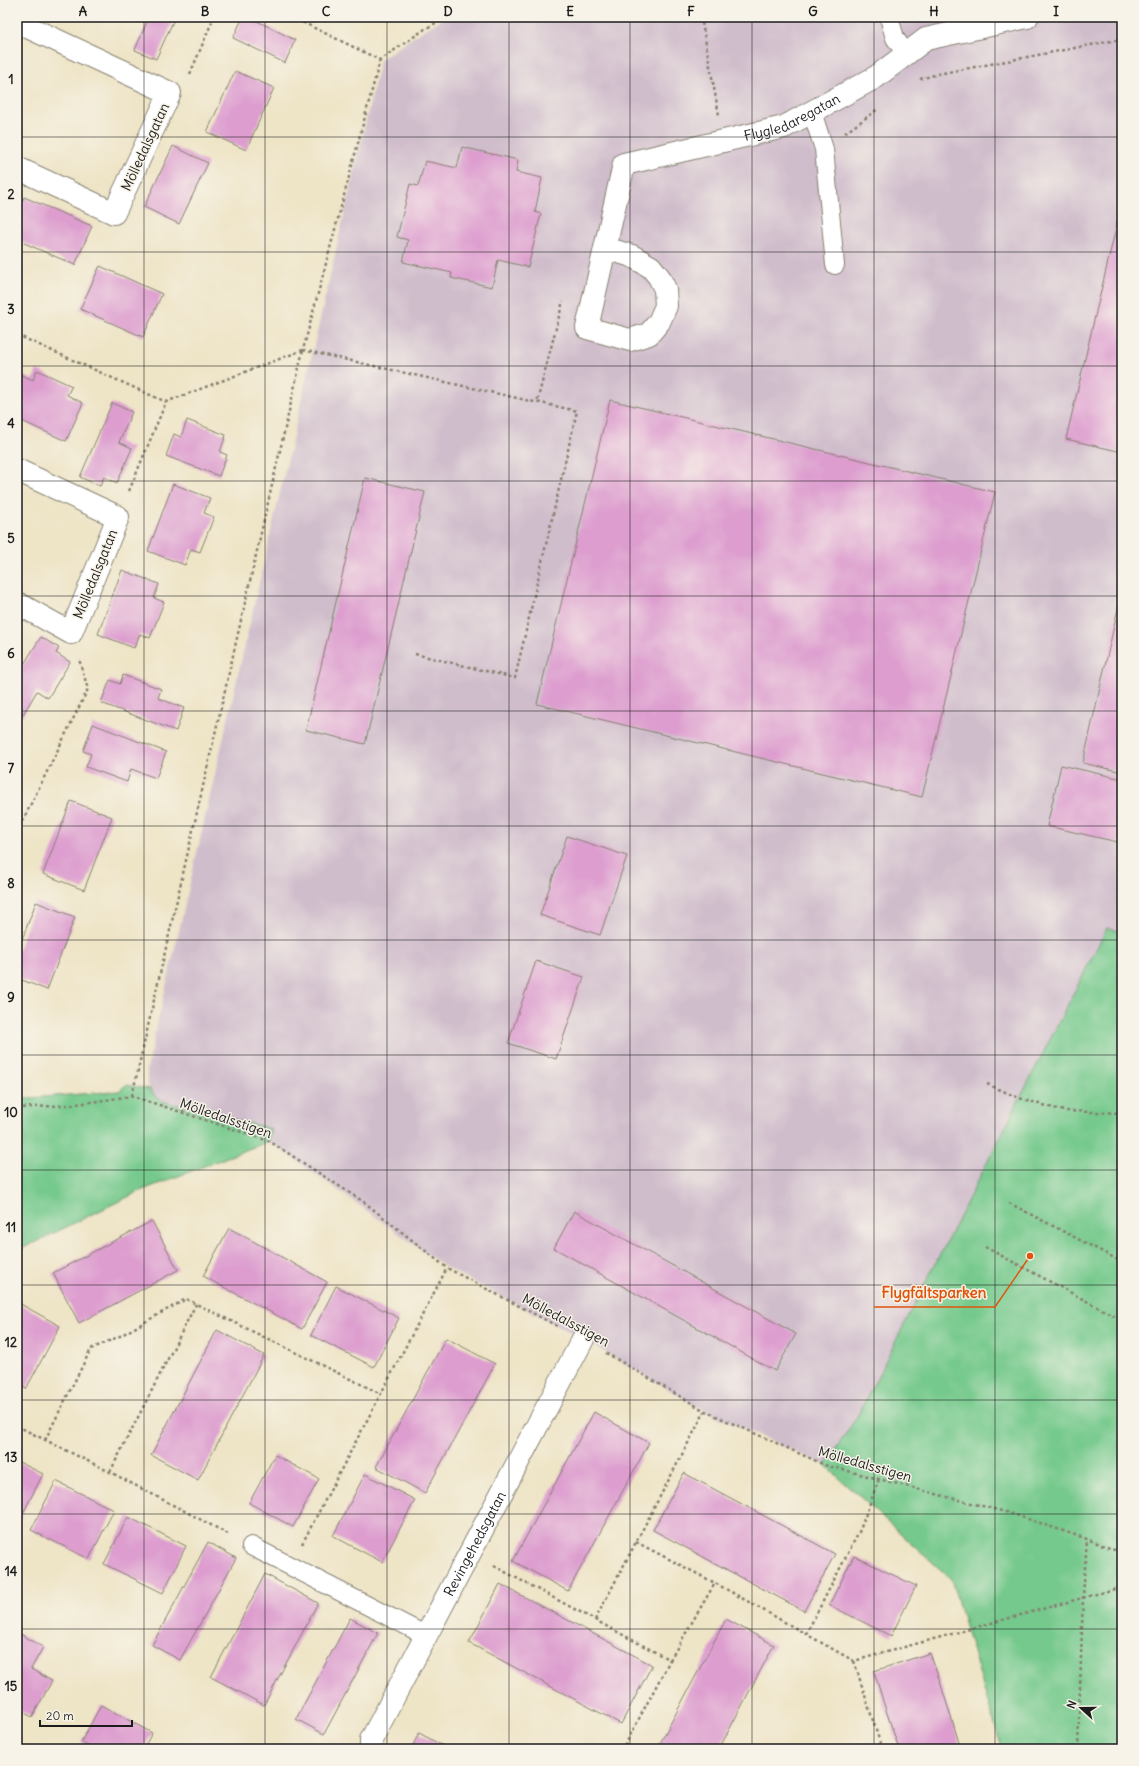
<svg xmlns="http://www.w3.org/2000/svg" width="1139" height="1766" viewBox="0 0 1139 1766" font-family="Delius,sans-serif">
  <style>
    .industrial { fill: #d0bdcc }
    .green { fill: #75c98c; stroke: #487254 }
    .building { fill: #dd9dcf }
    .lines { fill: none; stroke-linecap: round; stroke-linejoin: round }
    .lane-casing { stroke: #858071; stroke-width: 20 }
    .street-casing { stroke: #858071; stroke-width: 24 }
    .path { stroke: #858071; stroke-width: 2.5; stroke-dasharray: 3 3; stroke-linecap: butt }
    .lane { stroke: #fff; stroke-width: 18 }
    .street { stroke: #fff; stroke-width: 22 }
    .grid { fill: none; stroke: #1c1c1c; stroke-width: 1; stroke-opacity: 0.55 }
    .labels { text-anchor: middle; stroke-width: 3; stroke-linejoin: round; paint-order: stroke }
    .street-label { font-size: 14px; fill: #1c1c1c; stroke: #f7f3e8 }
    .leader { fill: none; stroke: #de560d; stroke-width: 1.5 }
    .callout-dot { fill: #de560d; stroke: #f7f3e8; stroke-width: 1.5 }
    .callout-label { font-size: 15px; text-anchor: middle; font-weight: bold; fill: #de560d; stroke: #f7f3e8; stroke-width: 3; stroke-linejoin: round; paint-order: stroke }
    .neatline { fill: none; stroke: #1c1c1c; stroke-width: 1.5 }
    .grid-label { font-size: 13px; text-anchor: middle; font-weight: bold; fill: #1c1c1c }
  </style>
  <rect width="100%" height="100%" fill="#f7f3e8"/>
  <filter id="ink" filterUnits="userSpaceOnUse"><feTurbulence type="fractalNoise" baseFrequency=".025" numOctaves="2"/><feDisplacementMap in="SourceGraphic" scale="8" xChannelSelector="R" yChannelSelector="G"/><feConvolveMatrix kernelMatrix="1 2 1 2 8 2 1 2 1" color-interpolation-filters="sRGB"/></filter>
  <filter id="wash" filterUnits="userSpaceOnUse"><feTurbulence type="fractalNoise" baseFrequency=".012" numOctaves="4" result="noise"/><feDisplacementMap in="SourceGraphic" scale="16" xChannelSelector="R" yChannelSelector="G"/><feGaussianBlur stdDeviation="0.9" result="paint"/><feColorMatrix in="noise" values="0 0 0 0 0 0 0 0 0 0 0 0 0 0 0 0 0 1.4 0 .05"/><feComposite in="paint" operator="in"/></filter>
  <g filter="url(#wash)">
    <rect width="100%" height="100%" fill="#eee4c6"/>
    <polygon class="industrial" points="446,17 1122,17 1122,932 1107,928 858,1415 825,1465 705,1411 583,1339 447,1268 269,1141 271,1129 162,1101 155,1096 150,1089 147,1082 147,1069 380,60 425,29"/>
    <g class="green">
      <polygon points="1107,928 1122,932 1122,1749 1002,1749 951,1579 825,1465 858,1415"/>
      <polygon points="126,1085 150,1089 155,1096 162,1101 271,1129 269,1141 140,1191 17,1251 17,1099 119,1091"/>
    </g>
    <g id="blocks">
      <g class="building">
        <polygon points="149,17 175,17 156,59 135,50"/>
        <polygon points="243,17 249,17 295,40 285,63 233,38"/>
        <polygon points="235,71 274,88 246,150 207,132"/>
        <polygon points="173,146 208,163 179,224 144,207"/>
        <polygon points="462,147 518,160 516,172 542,178 535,212 541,214 528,267 498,260 492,287 451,278 452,273 403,262 408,240 397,237 410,184 418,186 425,161 457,168"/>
        <polygon points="24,197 92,226 75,265 17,240 17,213"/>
        <polygon points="1122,216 1122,452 1066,439 1118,219"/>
        <polygon points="100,266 162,294 143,337 80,309"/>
        <polygon points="37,370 72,386 67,395 83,403 66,441 17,419 17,373 33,380"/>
        <polygon points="610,400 995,492 922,797 537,704"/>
        <polygon points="112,403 132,412 119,442 132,448 117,483 104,477 100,486 80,477"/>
        <polygon points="187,420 226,435 220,452 227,455 219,476 166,456 174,434 181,437"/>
        <polygon points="365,478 425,492 365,744 306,730"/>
        <polygon points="173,484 210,498 204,513 214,517 200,552 191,549 185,565 148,551"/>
        <polygon points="122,570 159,584 154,598 164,602 150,638 140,634 134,648 98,634"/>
        <polygon points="1121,595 1122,595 1122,772 1083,763"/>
        <polygon points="41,637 59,648 56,653 70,662 48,698 37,691 22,716 17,713 17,675"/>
        <polygon points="123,675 161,689 158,698 184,708 176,731 101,703 110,680 120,684"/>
        <polygon points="93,724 166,752 156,778 131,769 127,782 86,767 91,754 83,751"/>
        <polygon points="1061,765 1122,779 1122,843 1047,826"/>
        <polygon points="71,801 112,817 84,890 43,874"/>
        <polygon points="567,836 627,856 600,935 540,915"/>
        <polygon points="36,902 75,917 47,990 17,978 17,953"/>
        <polygon points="536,961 584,977 556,1059 508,1043"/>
        <polygon points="574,1211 796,1334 775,1371 554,1248"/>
        <polygon points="152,1221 178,1270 79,1323 53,1273"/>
        <polygon points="229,1228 327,1282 302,1329 203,1276"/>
        <polygon points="336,1286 399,1318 374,1367 311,1335"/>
        <polygon points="17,1302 60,1326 26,1389 17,1384"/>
        <polygon points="217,1330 264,1355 198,1480 151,1455"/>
        <polygon points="446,1338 495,1364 425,1493 376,1467"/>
        <polygon points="594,1412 649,1443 568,1591 513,1561"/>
        <polygon points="275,1455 319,1479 293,1527 249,1503"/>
        <polygon points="17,1461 43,1474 19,1521 17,1520"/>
        <polygon points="684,1473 835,1554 804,1611 653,1530"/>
        <polygon points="365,1474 415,1500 382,1562 333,1536"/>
        <polygon points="56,1481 114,1510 89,1559 31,1530"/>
        <polygon points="128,1517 186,1546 163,1593 104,1564"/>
        <polygon points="208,1542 236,1558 180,1660 152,1645"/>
        <polygon points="854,1556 916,1586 891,1636 829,1605"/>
        <polygon points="265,1574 318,1603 264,1705 211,1677"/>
        <polygon points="500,1584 652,1665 621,1724 469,1643"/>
        <polygon points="350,1618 378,1633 324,1734 296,1719"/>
        <polygon points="726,1619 774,1645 758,1675 719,1749 657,1749"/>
        <polygon points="17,1632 43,1647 31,1669 52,1681 32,1717 17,1709"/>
        <polygon points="930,1653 941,1685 961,1749 899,1749 884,1704 874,1671"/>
        <polygon points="101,1705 152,1733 143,1749 93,1749 81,1742"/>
        <polygon points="419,1733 449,1749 411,1749"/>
      </g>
    </g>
  </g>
  <g filter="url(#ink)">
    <use href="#blocks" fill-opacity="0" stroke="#858071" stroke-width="1"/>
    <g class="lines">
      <g class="lane-casing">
        <g id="lane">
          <polyline points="889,17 895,38 906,54"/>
          <polyline points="812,112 824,149 835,265"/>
          <polyline points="251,1546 425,1635"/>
        </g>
      </g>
      <g class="street-casing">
        <g id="street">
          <polyline points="17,22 170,93 114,213 17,168"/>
          <path id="s1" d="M 605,248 L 632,256 L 651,267 L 659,277 L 665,289 L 666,306 L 659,322 L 649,334 L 630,340 L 587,328 L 624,164 L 784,127 L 876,77 L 926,39 L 1027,17"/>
          <polyline points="17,470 118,517 71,633 17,603"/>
          <path id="s2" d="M 371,1749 L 371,1740 L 583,1339"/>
        </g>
      </g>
      <g class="path">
        <polyline points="292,17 380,60 425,29 446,17"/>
        <polyline points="701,17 719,115"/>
        <polyline points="190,74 214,17"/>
        <polyline points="920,79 938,74 1122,39"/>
        <polyline points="845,133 878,109"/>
        <polyline points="17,335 166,402"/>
        <polyline points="303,350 539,403"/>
        <polyline points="129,491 166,402 303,350 380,60"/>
        <polyline points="415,654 515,678 577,411 537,402 563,301"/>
        <polyline points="17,832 88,689 79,659"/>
        <polyline points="987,1084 1019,1098 1064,1111 1122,1113"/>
        <polyline points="132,1096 303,350"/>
        <polyline points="17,1108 70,1105 132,1096 269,1141 364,1202 447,1268 559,1327"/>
        <polyline points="1009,1203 1122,1262"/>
        <polyline points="985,1247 1122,1320"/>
        <polyline points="606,1353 705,1411 825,1465 1013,1514 1087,1539 1122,1553"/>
        <polyline points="17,1426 110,1472 230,1535"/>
        <polyline points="45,1440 91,1349 120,1336 186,1299 381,1394"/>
        <polyline points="110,1472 196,1304"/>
        <polyline points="636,1542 715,1583"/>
        <polyline points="302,1544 447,1268"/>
        <polyline points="494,1566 670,1660 623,1749"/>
        <polyline points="595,1620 705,1411"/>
        <polyline points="806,1634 860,1530 879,1479"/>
        <polyline points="670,1660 715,1583 854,1661 1122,1587"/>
        <polyline points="854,1661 882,1749"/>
        <polyline points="1078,1749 1083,1596 1087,1539"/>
      </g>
      <use href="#lane" class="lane"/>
      <use href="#street" class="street"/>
    </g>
  </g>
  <path class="grid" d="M 144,17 L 144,1749M 265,17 L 265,1749M 387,17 L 387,1749M 509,17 L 509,1749M 630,17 L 630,1749M 752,17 L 752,1749M 874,17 L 874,1749M 995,17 L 995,1749M 17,137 L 1122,137M 17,252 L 1122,252M 17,366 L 1122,366M 17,481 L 1122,481M 17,596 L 1122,596M 17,711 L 1122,711M 17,826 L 1122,826M 17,940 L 1122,940M 17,1055 L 1122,1055M 17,1170 L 1122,1170M 17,1285 L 1122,1285M 17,1400 L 1122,1400M 17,1514 L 1122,1514M 17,1629 L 1122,1629"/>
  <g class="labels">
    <g class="street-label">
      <text dy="5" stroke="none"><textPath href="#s1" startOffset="534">Flygledaregatan</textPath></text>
      <text transform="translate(145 147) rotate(-65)" y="5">Mölledalsgatan</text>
      <text transform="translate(95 574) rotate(-68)" y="5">Mölledalsgatan</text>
      <text transform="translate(226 1118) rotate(19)" y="5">Mölledalsstigen</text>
      <text transform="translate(566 1320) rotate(28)" y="5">Mölledalsstigen</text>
      <text transform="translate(865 1464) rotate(16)" y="5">Mölledalsstigen</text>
      <text dy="5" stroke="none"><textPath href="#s2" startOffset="231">Revingehedsgatan</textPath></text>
    </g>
  </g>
  <path class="leader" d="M1030 1256L995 1307H874"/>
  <circle class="callout-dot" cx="1030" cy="1256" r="4"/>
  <g class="callout-label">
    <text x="934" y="1298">Flygfältsparken</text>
  </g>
  <rect width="1139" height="1766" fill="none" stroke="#f7f3e8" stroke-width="44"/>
  <g transform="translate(1081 1708) rotate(291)" stroke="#f7f3e8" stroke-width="3" paint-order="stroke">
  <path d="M0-3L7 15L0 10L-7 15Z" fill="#1c1c1c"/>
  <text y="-6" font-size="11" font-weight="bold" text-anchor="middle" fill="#1c1c1c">N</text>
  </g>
  <path d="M40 1720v6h92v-6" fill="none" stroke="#1c1c1c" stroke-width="2"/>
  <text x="46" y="1720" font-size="12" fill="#1c1c1c" stroke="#f7f3e8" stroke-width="3" paint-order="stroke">20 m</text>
  <rect x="22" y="22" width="1095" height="1722" class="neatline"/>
  <g class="grid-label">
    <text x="83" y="16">A</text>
    <text x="205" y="16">B</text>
    <text x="326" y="16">C</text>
    <text x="448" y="16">D</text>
    <text x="570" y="16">E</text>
    <text x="691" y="16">F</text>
    <text x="813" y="16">G</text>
    <text x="934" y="16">H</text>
    <text x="1056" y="16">I</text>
    <text x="11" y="84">1</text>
    <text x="11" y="199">2</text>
    <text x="11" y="314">3</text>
    <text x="11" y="428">4</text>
    <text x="11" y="543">5</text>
    <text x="11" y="658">6</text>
    <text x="11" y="773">7</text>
    <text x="11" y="888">8</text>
    <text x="11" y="1002">9</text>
    <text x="11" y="1117">10</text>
    <text x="11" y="1232">11</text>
    <text x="11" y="1347">12</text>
    <text x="11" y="1462">13</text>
    <text x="11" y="1576">14</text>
    <text x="11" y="1691">15</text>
  </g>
</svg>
